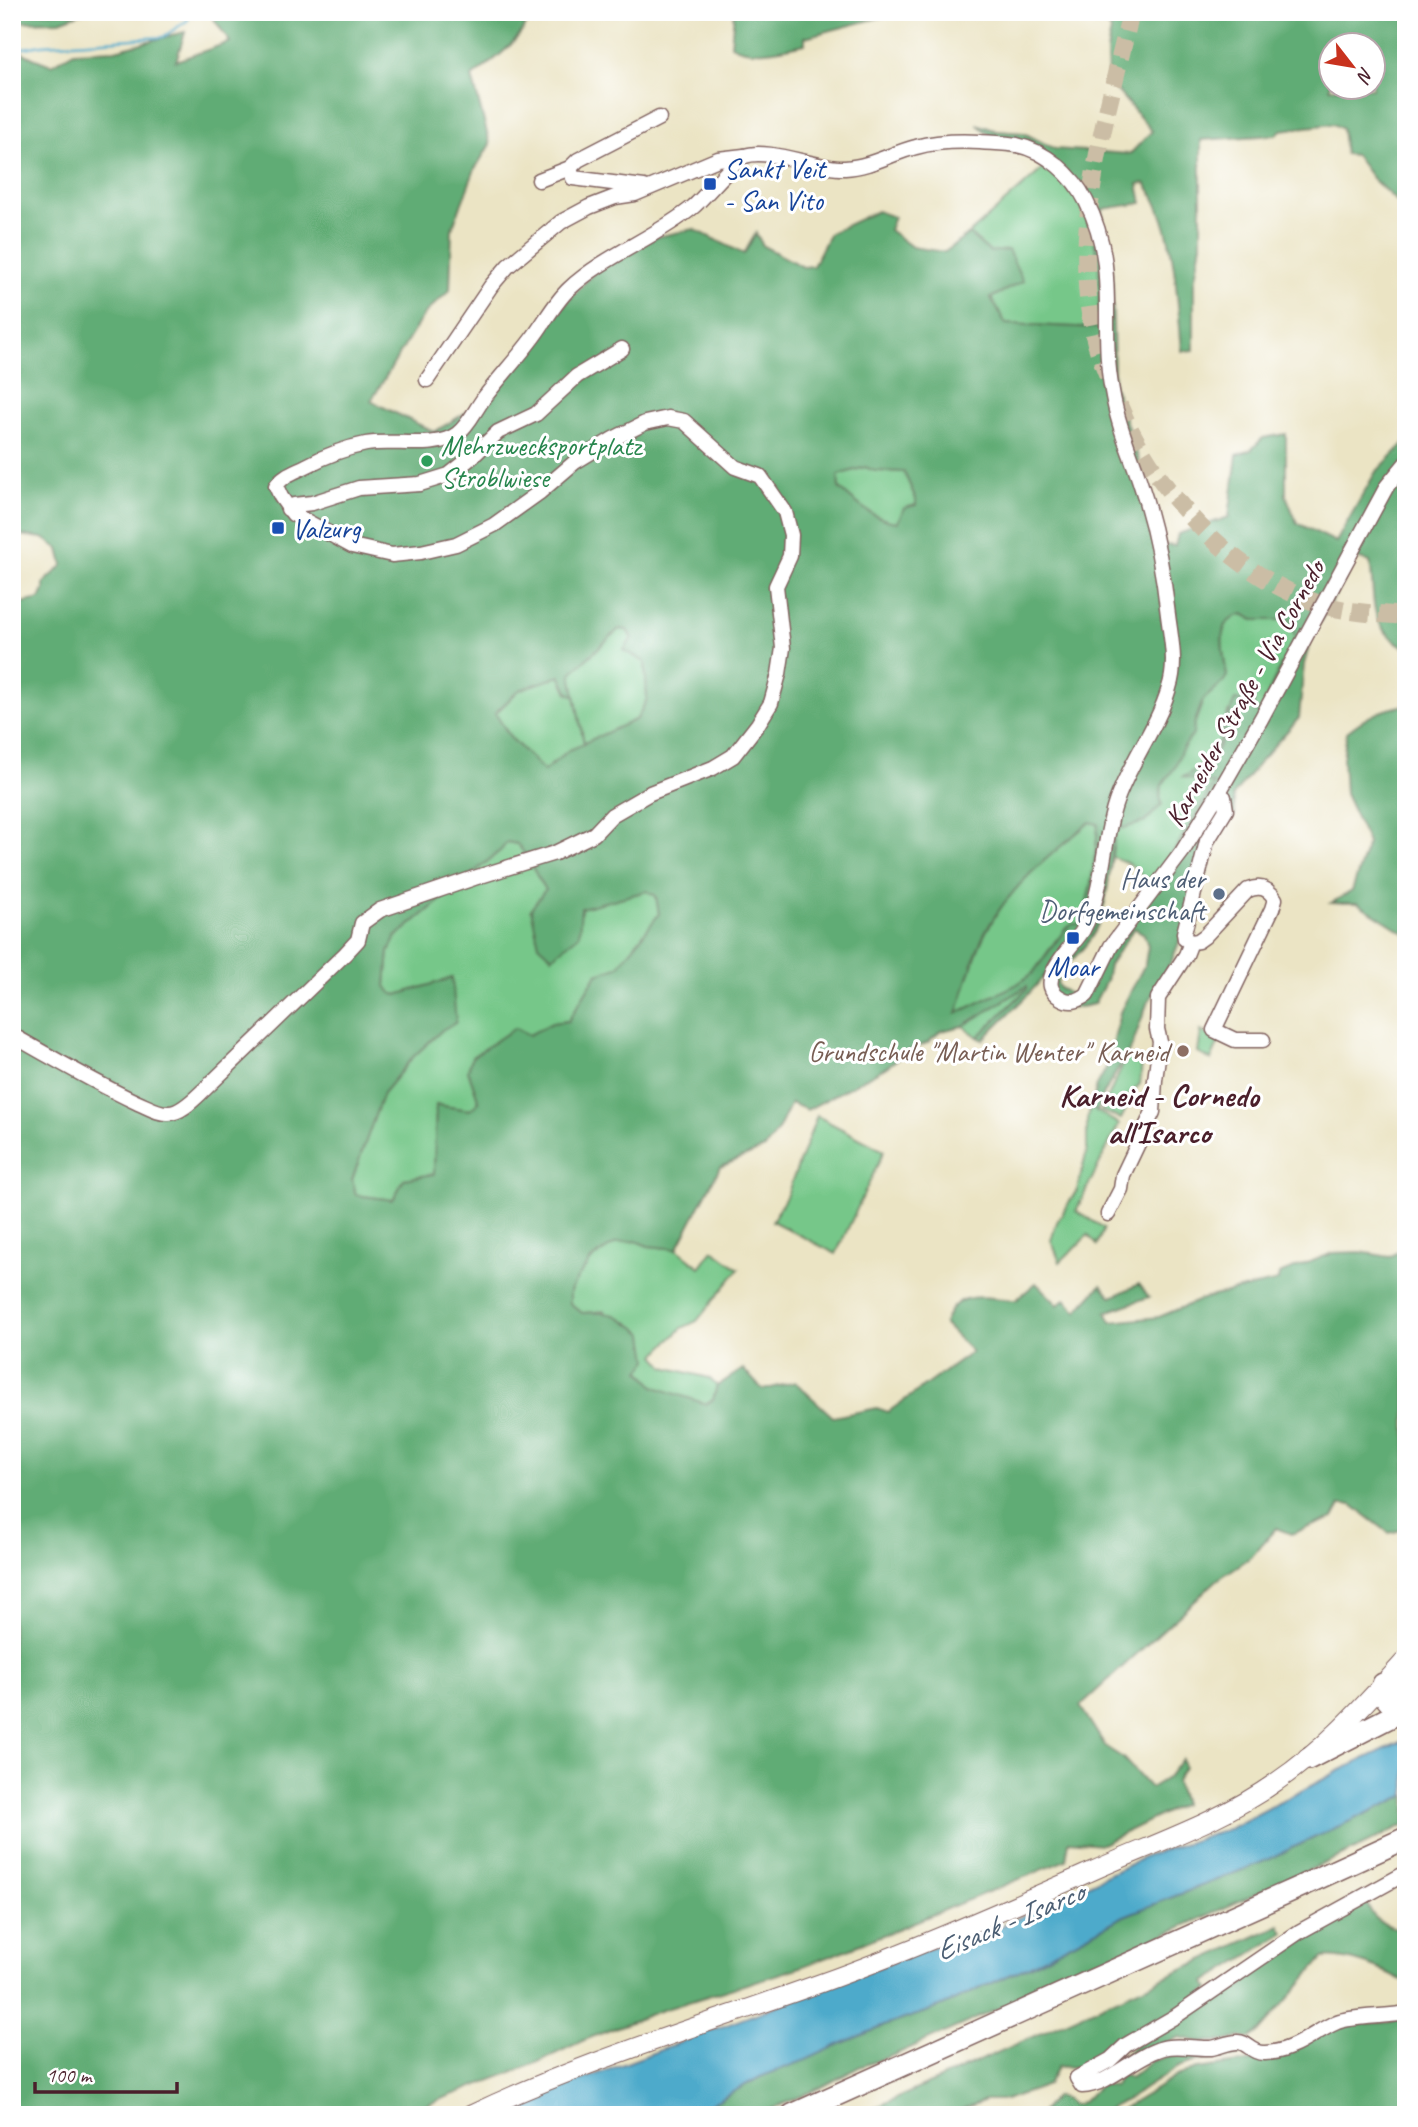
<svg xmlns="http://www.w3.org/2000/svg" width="1418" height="2127" viewBox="0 0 1418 2127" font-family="Caveat,sans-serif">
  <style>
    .green { fill: #76c789; stroke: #60735a; stroke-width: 2 }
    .forest { fill: #60ac75; stroke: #556650; stroke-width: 2; fill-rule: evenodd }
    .water { fill: #4daacb; stroke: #4c647b; stroke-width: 2 }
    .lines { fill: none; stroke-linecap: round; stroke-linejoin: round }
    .stream { stroke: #4daacb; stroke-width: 2.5 }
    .major-tunnel { stroke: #cbbda5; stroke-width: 18; stroke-dasharray: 18 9; stroke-linecap: butt }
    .minor-casing { stroke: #826461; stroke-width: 17 }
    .major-casing { stroke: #826461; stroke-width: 20 }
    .highway-casing { stroke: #826461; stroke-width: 24 }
    .minor { stroke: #fff; stroke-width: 14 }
    .major { stroke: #fff; stroke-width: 18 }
    .highway { stroke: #fff; stroke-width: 21 }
    .transit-dot { fill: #1a4fb4; stroke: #fff; stroke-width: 2.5 }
    .leisure-dot { fill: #2e9e5b; stroke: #fff; stroke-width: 2.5 }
    .service-dot { fill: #5c6f8a; stroke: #fff; stroke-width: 2.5 }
    .education-dot { fill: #8d6e63; stroke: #fff; stroke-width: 2.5 }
    .labels { text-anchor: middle; stroke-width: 6; stroke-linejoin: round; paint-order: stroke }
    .transit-label { font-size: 28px; fill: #164399; stroke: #fff; text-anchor: start }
    .leisure-label { font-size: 28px; fill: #27864d; stroke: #fff; text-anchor: start }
    .street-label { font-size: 28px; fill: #4a1f2b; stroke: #fff }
    .service-label { font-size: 28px; fill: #4e5e75; stroke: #fff; text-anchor: end }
    .education-label { font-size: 28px; fill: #785e54; stroke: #fff; text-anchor: end }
    .water-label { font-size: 30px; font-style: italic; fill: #4b5e73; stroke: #fff }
    .quarter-label { font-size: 32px; font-weight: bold; fill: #4a1f2b; stroke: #fff }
  </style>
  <rect width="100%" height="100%" fill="#fff"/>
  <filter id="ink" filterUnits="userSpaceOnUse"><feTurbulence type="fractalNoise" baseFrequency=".0143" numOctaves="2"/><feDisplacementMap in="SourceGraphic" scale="14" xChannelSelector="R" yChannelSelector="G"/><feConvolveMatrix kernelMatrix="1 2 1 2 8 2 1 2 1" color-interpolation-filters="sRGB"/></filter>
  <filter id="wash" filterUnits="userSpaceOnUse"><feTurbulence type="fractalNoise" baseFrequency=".00686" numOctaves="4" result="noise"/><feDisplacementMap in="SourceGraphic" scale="28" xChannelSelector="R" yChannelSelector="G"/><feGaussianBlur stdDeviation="1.57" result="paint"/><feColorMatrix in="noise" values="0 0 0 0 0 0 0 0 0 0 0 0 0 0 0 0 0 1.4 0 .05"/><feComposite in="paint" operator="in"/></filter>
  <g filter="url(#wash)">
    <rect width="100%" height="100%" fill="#ebe4c4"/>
    <g class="green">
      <polygon points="1047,165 1077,196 1093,234 1099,265 1100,328 1006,324 991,298 1023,280 969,234"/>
      <path d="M 865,467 L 875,471 L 904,472 L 916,499 L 916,505 L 903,514 L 897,522 C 875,521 855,502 839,488 L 838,475 Z"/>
      <path d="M 1243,614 L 1254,620 L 1291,620 L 1296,639 L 1280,667 L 1260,713 L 1254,711 L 1228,712 C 1220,746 1215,758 1184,777 L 1214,783 L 1177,846 L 1145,893 C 1144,868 1132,864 1110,856 L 1116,829 L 1145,822 L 1162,804 L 1160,796 L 1162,785 L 1175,767 L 1181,751 L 1193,734 L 1194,725 L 1203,700 L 1227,676 C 1224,653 1212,621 1243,614 Z"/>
      <polygon points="619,629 627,630 632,639 624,651 645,662 647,699 637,719 584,745 569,750 544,771 511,738 495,714 519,690 560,675 568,693 571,673"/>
      <path d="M 1090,822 L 1099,824 L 1089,899 L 1080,924 L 1056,940 L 1033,973 L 1016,985 L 956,1014 C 966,988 973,957 986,932 C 1009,886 1051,854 1090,822 Z"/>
      <polygon points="507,842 517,844 525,854 545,890 531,910 581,908 647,891 656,896 659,914 618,967 597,974 568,1021 552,1023 468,1070 479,1102 470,1110 436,1105 434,1174 404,1179 393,1200 356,1195 352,1180 383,1093 412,1058 442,1030 452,978 397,995 391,993 386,986 389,951 396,937 501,850"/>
      <polygon points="1028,986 1027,989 978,1037 963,1026"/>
      <polygon points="1201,1031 1219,1042 1211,1060 1198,1053"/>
      <polygon points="1127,1057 1133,1058 1134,1061 1142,1063 1140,1084 1130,1094 1123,1106 1126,1109 1121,1119 1101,1111"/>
      <polygon points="1091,1108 1119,1124 1076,1211 1104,1228 1097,1245 1088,1235 1060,1262 1051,1240 1057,1222 1077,1190 1087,1151 1087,1119"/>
      <polygon points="817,1116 884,1151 836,1254 772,1221 786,1197"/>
      <polygon points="636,1241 648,1246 677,1249 700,1267 713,1250 739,1269 697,1321 682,1328 655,1355 665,1367 709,1378 717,1386 713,1400 706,1404 654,1387 640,1370 604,1311 582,1313 570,1303 570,1291 578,1277 592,1259 616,1243"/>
    </g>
    <g class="forest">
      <polygon points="12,12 84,12 60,21 14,22"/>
      <path d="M 209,12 L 534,12 C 517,44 500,55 472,77 L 490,144 L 475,169 L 452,229 L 450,290 L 424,314 L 371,401 L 434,432 L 480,404 L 527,346 L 601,265 L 656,237 L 694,229 L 744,254 L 756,233 L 763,246 L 803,267 L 813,266 L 830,233 L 877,211 L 894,217 L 889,230 L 912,247 L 945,252 L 969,234 L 990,252 L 1008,250 L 1023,281 L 991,298 L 1006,324 L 1099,328 L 1099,265 L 1093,234 L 1077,196 L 1047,165 L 1029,155 L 1007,150 L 977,124 L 997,131 L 1024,133 L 1055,149 L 1130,154 L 1152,131 L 1108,80 L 1107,51 L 1111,30 L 1097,12 L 1406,12 L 1406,210 L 1372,178 L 1355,155 L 1345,154 L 1342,129 L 1333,124 L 1281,130 L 1276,135 L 1201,140 L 1201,244 L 1194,283 L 1194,350 L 1182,351 C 1177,300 1176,225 1145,183 L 1138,184 L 1142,203 L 1103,209 L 1103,220 L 1112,264 L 1114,386 L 1151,496 L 1164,545 L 1175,546 L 1178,534 L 1229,517 L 1237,455 L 1251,450 L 1263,438 L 1286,434 L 1286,495 L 1297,523 L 1336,542 L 1375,473 L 1406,442 L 1406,648 C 1366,625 1376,601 1370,562 L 1356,558 L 1312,636 L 1304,664 L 1299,718 L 1262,759 L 1233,796 L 1235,814 L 1220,830 L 1214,843 L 1207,871 L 1172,960 L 1147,1004 L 1132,1046 L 1104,1093 L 1097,1112 L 1091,1108 L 1097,1085 L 1109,1063 L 1120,1012 L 1145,964 L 1148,946 L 1144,934 L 1134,928 L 1109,965 L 1106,981 L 1094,1004 C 1063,1012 1050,1010 1044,976 C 1026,1000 1002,1018 983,1040 L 978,1037 L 1027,989 L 1027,986 L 963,1026 L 941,1031 L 927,1043 L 910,1050 L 885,1068 L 807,1110 L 791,1103 L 777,1132 L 765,1148 L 720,1167 L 677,1249 L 648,1246 L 636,1241 L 616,1243 L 592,1259 L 578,1277 L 570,1291 L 570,1303 L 582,1313 C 615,1311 619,1315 644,1334 L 648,1360 L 640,1371 L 655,1387 L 706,1404 L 713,1400 L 717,1386 L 743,1369 L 763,1390 L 795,1382 L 833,1417 L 877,1408 L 888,1412 L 972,1352 L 944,1324 C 955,1287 985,1299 1016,1300 L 1036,1283 L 1058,1305 L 1065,1299 L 1077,1311 L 1101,1285 L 1112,1297 L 1139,1284 L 1149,1297 L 1106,1312 L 1111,1322 L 1159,1317 L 1205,1298 L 1278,1281 L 1279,1274 L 1333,1253 L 1360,1252 L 1390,1257 L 1406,1246 L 1406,1529 L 1389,1533 L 1352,1505 L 1340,1505 L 1333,1518 L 1291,1534 L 1276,1528 L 1251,1557 L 1217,1580 L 1080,1706 L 1106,1747 L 1123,1758 L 1150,1788 L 1168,1777 L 1182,1759 L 1184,1767 L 1176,1781 L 1183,1804 L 1102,1844 L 1069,1841 L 1066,1860 L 841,1952 L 795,1969 L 656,2012 L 582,2041 L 534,2064 L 420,2107 L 411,2115 L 12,2115 L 12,605 L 40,599 L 44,590 L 44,583 L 63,565 L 59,549 L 43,538 L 12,534 L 12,47 L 33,58 L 51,65 L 74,52 L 115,50 L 185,32 L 176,61 L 230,42 ZM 1330,46 L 1372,46 L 1372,88 L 1330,88 ZM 865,467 L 875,471 L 904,472 L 916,499 L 916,505 L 904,508 L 898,522 C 875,521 855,502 839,488 L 838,475 ZM 1243,614 L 1254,620 L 1291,620 L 1295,639 L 1280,667 L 1260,712 L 1254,711 L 1254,702 L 1235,700 C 1226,716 1225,738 1215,753 C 1207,763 1195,771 1183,777 L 1214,784 L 1177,846 L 1080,993 L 1070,994 L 1059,987 L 1057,982 C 1065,962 1084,952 1094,933 C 1110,902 1109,863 1116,830 L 1145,822 L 1162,804 L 1160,796 L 1162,785 L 1175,767 L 1181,751 L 1193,734 L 1194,725 L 1203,700 L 1223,682 L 1227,676 C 1224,653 1212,621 1243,614 ZM 619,629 L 627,630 L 632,638 L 624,650 L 645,662 L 647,699 L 637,719 L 584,743 L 571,673 ZM 560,676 L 569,693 L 575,696 L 584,744 L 569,750 L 544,771 L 511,738 L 495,713 L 519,690 ZM 1090,822 L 1098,824 C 1096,858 1092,891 1080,924 L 1073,924 L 1066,928 L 1033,973 L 1016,985 L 957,1013 C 966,988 973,955 986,931 C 1010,886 1051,854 1090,822 ZM 507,842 L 517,844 L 525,854 L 545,890 L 531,909 L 539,945 L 552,957 L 579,935 L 581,908 L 647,891 L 656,896 L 659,914 L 618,967 L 597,974 L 568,1021 L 552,1023 L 529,1035 L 515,1028 L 472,1057 L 468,1070 L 479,1102 L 470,1110 L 436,1105 L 434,1174 L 404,1179 L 393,1200 L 356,1195 L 352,1180 L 383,1093 L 412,1058 L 442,1030 L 456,1022 L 452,978 L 397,995 L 391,993 L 386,986 L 389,951 L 396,937 L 501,850 Z"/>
      <path d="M 734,12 L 901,12 L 805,37 L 805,44 C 783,49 752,57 731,45 Z"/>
      <path d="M 1406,705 L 1406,934 L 1357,903 L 1331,903 L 1352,891 L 1368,843 L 1345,794 L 1343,758 L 1347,732 C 1367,716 1380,710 1406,705 Z"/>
      <polygon points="1406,1795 1406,1824 1343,1855 894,2055 859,2067 822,2087 758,2115 691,2115 760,2077 884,2026 940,2007 1029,1966 1124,1916 1260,1863"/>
      <path d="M 1365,1900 C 1371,1919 1386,1928 1406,1929 L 1406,1983 C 1386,1970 1347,1955 1323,1958 L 1261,2030 L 1250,2038 L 1241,2037 L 1226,2041 L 1200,2042 L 1180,2037 L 1133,2058 L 1127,2057 L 1126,2054 L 1133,2047 L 1206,2003 L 1244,1984 L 1253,1970 L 1304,1935 Z"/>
      <path d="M 1280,1925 L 1284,1933 L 1206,1982 L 1209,1989 L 1130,2038 L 1123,2033 L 1114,2041 L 1117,2048 C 1106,2055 1094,2064 1080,2066 C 1072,2068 1065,2066 1057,2067 L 1048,2085 L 1005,2100 L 985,2100 L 949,2115 L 866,2115 L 866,2112 Z"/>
      <polygon points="1406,2017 1406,2115 1113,2115 1177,2076 1197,2069 1267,2059 1342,2025 1390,2022"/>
      <path d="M 1232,2045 L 1244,2050 L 1241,2055 L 1236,2057 L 1196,2061 L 1177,2068 L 1128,2099 L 1096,2115 L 1039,2115 L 1055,2096 L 1063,2098 L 1072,2105 C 1091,2102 1088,2093 1102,2084 L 1114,2086 L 1121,2074 L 1130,2078 L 1151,2061 L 1188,2052 Z"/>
    </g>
    <polygon class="water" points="1406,1739 1406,1795 1260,1863 1124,1916 1029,1966 940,2007 884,2026 847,2041 806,2060 760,2077 691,2115 500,2115 521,2103 937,1945 1004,1925 1147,1856 1231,1828 1339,1771"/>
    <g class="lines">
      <polyline class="stream" points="12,50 42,45 163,37 188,20 190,12"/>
    </g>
  </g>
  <g filter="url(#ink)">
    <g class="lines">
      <g class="major-tunnel">
        <path d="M 1108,376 C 1103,363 1097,349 1094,335 C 1070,228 1107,117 1131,12"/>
        <path d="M 1119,405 C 1155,492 1237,583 1331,607 C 1355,613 1381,614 1406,616"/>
      </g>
      <g class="minor-casing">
        <g id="minor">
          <polyline points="539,180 570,168"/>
          <polyline points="644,187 573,178 570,168 578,160 659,118"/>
          <polyline points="427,380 491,286 508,266 561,222 589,207 615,197 635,194 718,159 744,156"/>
          <polyline points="288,509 294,505 312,503 359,488 420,484 449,475 473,456 498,432 536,414 577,376 622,349"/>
          <path d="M 1191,942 L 1198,941 L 1205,936 L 1248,890 C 1260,885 1268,888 1275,899 L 1272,909 L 1214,1030 L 1235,1040 L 1263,1040"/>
          <polyline points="1191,942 1185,939 1184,933 1207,841 1226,810 1224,797 1218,794"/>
          <path d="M 12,1035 C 54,1059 95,1083 138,1103 C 148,1107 159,1114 169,1113 C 182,1113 196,1097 205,1089 L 345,954 L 358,940 L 362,923 L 380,910 L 474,878 L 555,853 L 594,834 L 612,815 L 650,793 L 713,768 L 733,756 L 758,724 L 771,703 L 779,674 L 783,648 L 776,586 L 790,556 L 791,535 L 785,512 L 760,476 L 735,467 L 684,421 L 668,418 L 645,423 L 613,439 L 575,462 L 540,492 L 494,525 L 456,544 L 421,552 L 392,555 L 352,546 L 293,514 L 281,497 L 276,486 C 283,475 294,472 306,466 C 325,456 345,448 366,444 C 392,439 436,450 457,434 C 469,425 475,410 484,398 C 499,378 516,360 531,340 C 544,324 554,303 569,289 C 604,256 655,238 693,207 C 705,197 735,160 745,156 C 767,147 820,170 845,168 C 870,167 892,153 916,147 C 937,141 958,141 980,142 C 992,143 1005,143 1017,145 C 1046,151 1073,175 1086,201 C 1120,267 1099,324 1112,391 C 1117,422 1129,450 1139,479 C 1154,523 1163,569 1168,615 C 1171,639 1177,664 1169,688 C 1157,729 1128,764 1115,805 C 1102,845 1104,892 1083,930 C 1074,946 1031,982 1061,998 C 1071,1004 1079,1000 1087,995 L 1111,946 L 1182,852 L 1218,794 L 1261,719 L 1374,510 L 1387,486 L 1406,463"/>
          <polyline points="1108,1214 1121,1189 1123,1175 1153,1112 1155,1080 1160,1042 1157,1029 1158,998 1186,955 1191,942"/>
          <path d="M 1406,1873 L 1299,1932 L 1176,2016 L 1126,2045 L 1110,2060 L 1077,2078 L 1082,2086 C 1110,2085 1135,2055 1163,2048 C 1178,2044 1196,2049 1211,2048 C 1219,2047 1228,2042 1237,2042 C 1247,2041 1252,2054 1265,2053 C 1294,2052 1312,2033 1337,2022 C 1352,2016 1387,2017 1406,2013"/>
        </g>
      </g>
      <g class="major-casing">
        <path id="major" d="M 470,2115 C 583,2061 704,2025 821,1983 C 913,1950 1001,1911 1090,1872 C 1152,1844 1220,1822 1276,1782 C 1326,1748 1365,1704 1406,1659"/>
      </g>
      <g class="highway-casing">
        <g id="highway">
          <path d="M 1406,1684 L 1383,1684 C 1382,1699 1391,1707 1406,1706"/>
          <polyline points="1308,1759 1406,1709"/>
          <polyline points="792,2115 1295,1889 1406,1838"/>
        </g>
      </g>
      <use href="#minor" class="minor"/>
      <use href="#major" class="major"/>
      <use href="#highway" class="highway"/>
    </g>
  </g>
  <g class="transit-dot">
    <rect x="703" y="177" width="14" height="14" rx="3.5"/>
    <rect x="271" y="521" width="14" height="14" rx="3.5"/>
    <rect x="1066" y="931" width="14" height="14" rx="3.5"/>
  </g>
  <circle class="leisure-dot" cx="427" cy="461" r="7"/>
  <circle class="service-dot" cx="1219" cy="894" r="7"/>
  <circle class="education-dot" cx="1183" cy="1051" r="7"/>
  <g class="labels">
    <g class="transit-label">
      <text x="724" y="178">Sankt Veit<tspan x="724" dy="32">- San Vito</tspan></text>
      <text x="292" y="538">Valzurg</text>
      <text x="1073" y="976" text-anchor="middle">Moar</text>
    </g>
    <g class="leisure-label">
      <text x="441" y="455">Mehrzwecksportplatz<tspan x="441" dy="32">Stroblwiese</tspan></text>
    </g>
    <g class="street-label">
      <text transform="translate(1244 693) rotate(-61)" y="10">Karneider Straße - Via Cornedo</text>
    </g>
    <g class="service-label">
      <text x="1205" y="888">Haus der<tspan x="1205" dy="32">Dorfgemeinschaft</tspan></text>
    </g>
    <g class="education-label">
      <text x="1169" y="1061">Grundschule "Martin Wenter" Karneid</text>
    </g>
    <g class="water-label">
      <text transform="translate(1009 1921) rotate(-23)" y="10">Eisack - Isarco</text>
    </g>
    <g class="quarter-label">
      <text x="1159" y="1106">Karneid - Cornedo<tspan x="1159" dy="37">all'Isarco</tspan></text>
    </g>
  </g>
  <rect width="1418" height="2127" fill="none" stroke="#fff" stroke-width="42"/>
  <g transform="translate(1352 66) rotate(121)"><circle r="33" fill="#ffffff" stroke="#b7a5aa" stroke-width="2"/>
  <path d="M0-5L12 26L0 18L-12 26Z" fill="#c8321e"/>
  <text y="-10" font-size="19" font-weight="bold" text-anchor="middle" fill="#4a1f2b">N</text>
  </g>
  <path d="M35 2082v10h142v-10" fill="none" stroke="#4a1f2b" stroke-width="3.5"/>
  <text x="46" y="2082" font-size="21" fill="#4a1f2b" stroke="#ffffff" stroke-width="5" paint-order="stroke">100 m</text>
</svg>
